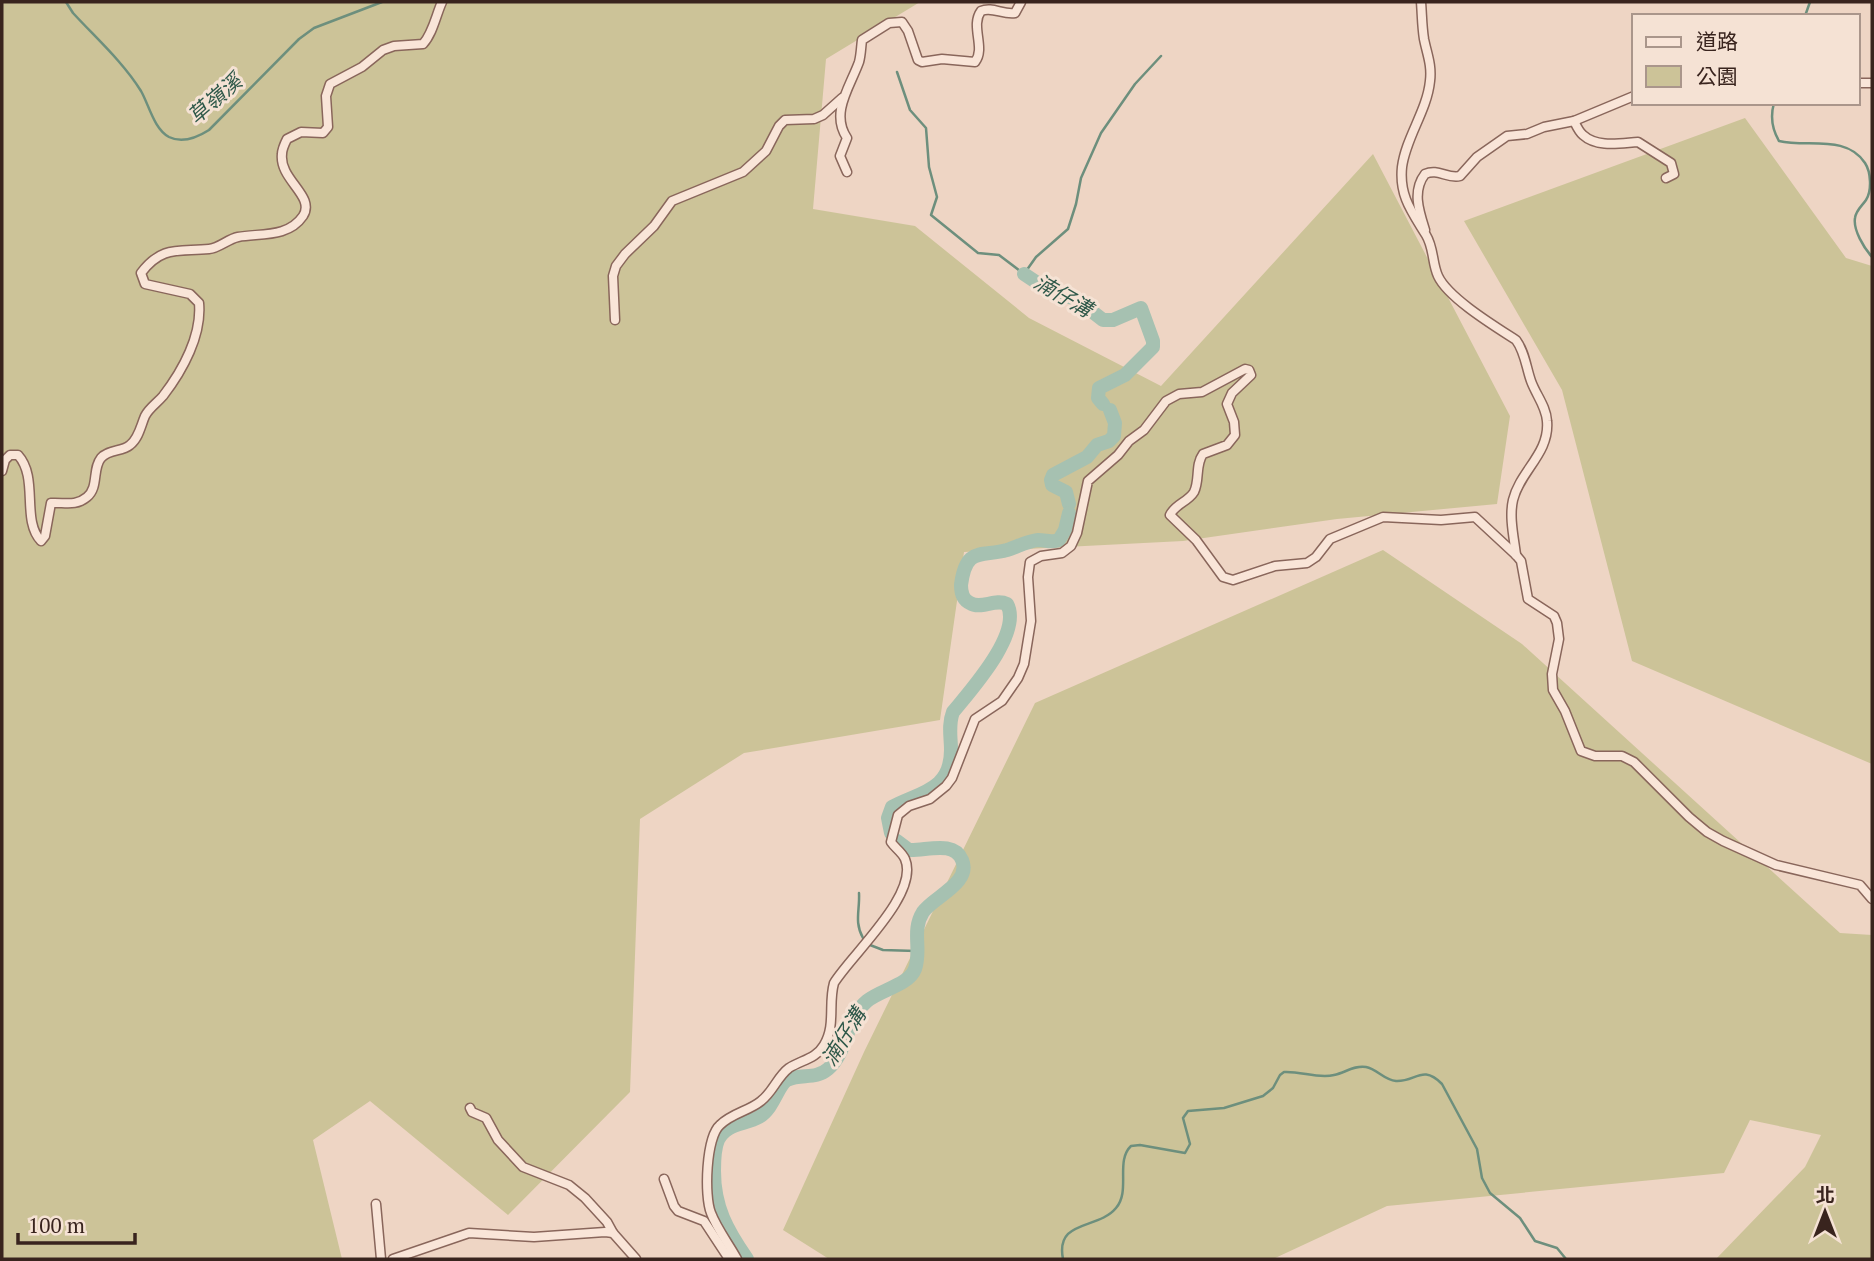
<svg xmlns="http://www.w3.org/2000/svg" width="1874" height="1261" viewBox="0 0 1874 1261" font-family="'PT Serif','Noto Sans TC',serif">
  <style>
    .green { fill: #ccc398 }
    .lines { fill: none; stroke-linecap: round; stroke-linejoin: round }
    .stream { stroke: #6d8f7d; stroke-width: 2.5 }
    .river { stroke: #a6c1b1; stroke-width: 14 }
    .minor-casing { stroke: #89665b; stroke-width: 11 }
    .minor { stroke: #f9e5d8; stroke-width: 8 }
    .labels { text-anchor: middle; stroke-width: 6; stroke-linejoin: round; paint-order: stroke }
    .water-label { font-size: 21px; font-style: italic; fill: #2e5849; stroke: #f5e2d4 }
  </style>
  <rect width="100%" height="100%" fill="#eed5c4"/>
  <g class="green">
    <polygon points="2,2 920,2 826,59 813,209 915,226 1029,318 1161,386 1373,154 1510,416 1497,504 1337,519 1183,541 964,552 940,720 744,753 640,819 630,1092 508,1215 370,1101 313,1140 342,1259 2,1259"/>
    <polygon points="1745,118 1846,258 1872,266 1872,764 1632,661 1562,390 1464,221"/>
    <polygon points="1383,550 1522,644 1840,933 1872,935 1872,1259 1716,1259 1805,1167 1821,1135 1750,1120 1724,1173 1387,1206 1273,1259 829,1259 783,1230 864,1052 1035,703"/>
  </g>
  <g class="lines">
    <g class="stream">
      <path d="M 66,2 L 73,13 C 96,38 123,62 141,91 C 149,105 154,129 169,137 C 183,144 198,137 209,130 L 299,39 L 314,28 L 382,2"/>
      <polyline points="1805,16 1810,2"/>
      <polyline points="897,72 910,110 926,128 929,167 937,197 931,215 978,253 999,255 1024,274 1036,257 1068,229 1076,204 1081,178 1101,133 1135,84 1161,56"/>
      <path d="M 1774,103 C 1770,117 1772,129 1779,141 C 1807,148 1846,134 1865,163 C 1871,172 1872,191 1866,200 C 1862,206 1856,210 1855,218 C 1853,230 1864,248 1872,257"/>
      <path d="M 859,893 C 860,910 854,922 863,938"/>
      <polyline points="870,945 883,950 916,951"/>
      <path d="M 1063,1259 C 1055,1219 1098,1230 1116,1208 C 1131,1191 1115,1161 1131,1146 L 1140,1145 L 1185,1153 L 1190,1144 L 1183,1118 L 1188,1111 L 1224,1108 L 1263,1096 L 1273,1088 L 1280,1075 L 1284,1072 C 1301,1071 1318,1079 1334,1075 C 1345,1073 1354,1065 1366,1067 C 1377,1069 1384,1080 1396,1081 C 1416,1082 1422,1064 1442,1084 L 1477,1149 L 1482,1178 L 1490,1193 L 1520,1218 L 1535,1241 L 1557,1248 L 1566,1259"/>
    </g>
    <g class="river">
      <polyline points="1024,274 1048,290 1076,299 1103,320 1113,320 1141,308 1153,341 1153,347 1125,375 1099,388 1098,398 1103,404"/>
      <polyline points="1069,504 1066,492 1052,485 1051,480 1053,475 1087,457 1097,445 1109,441 1114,436 1115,423 1110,410"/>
      <path d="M 891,833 L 888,818 L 892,807 C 921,792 951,790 951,750 C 951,737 948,725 953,712 C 970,691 1023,633 1007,604 C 995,598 981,610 970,603 C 963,600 961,592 961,585 C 966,546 981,557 1007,550 C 1017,547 1027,541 1038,540 C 1046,540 1052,543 1059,540 L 1065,530 L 1069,513"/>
      <path d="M 747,1259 C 727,1230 714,1207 714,1171 C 714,1161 714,1149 718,1140 C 726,1123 745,1125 759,1117 C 774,1108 778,1085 787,1080 C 801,1073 815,1080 828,1069 C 848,1052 846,1018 867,1001 C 880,990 909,985 915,969 C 922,949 911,931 923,912 C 933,897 972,883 962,860 C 954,840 926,851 909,850 L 897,841"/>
    </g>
    <g class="minor-casing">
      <g id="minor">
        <path d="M 1421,2 C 1422,14 1422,27 1424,39 C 1427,54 1432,65 1430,81 C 1427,111 1406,137 1402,167 C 1399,196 1412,212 1426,235 C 1434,248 1432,263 1438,276 C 1448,298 1496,327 1516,340 C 1525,352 1526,367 1531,381 C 1536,395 1546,406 1547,421 C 1550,453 1520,471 1513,500 C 1509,517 1514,538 1516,555"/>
        <polyline points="1858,83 1872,83"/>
        <path d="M 1574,121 C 1576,125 1579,132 1583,135 C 1597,148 1621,143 1638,142 L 1671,163 L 1674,174 L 1666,178"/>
        <path d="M 847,172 L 840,156 L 847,138 C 830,113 850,87 859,62 C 861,55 861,47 862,40 L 889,23 L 902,22 L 908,31 L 918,60 L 922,62 L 942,59 L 975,62 C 986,48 970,26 981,11 C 992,6 1003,15 1015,13 L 1021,2"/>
        <path d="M 1425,230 C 1419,211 1412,191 1425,174 C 1438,168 1447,179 1460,176 L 1477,157 L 1507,136 L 1527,134 L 1544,127 L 1574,121 L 1634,96"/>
        <polyline points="615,320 613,276 616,266 625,254 654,226 672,201 743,172 766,151 779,126 785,120 814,119 823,115 842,98"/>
        <path d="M 2,471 L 5,460 L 10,455 L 18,455 C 39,478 21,520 41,541 L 45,536 L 51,503 C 64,502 75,507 87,497 C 99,487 92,469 101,458 C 109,449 122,452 130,445 C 139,438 141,425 145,416 C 149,408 157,403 163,396 C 183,370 202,335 199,303 L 190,294 L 145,284 L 141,273 C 162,245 179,252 209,249 C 219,248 228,239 238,237 C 260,233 288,238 303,216 C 316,196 279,180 282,154 C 282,149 285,143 287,139 L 301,132 L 323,133 L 328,127 L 326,96 L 330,84 L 362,67 L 383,50 L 394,46 L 423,44 C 433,33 436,15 442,2"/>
        <polyline points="470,1108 472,1112 486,1118 498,1140 523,1167 569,1185 585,1198 607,1222 613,1233"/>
        <polyline points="664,1179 674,1206 678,1211 704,1221 729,1259"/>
        <polyline points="376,1204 381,1259"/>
        <polyline points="393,1259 469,1233 534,1237 605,1232 613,1233 636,1259"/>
        <path d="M 737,1259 C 729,1244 717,1229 711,1213 C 704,1196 706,1137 720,1125 C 732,1113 749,1111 761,1101 C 773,1092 777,1077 789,1068 C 801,1060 816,1059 824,1045 C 836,1025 828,1004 834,983 C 851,955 920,894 905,859 C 902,852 895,848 891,842 L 898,815 L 909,806 L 930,799 L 946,786 L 952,778 L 975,719 L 1002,701 L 1018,678 L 1024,664 L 1031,621 L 1028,577 L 1030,562 L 1041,556 L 1062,553 L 1071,546 L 1077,533 L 1088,481 L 1118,455 L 1129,441 L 1144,430 L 1166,401 L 1179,394 L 1202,392 L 1245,369 L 1249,370 L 1251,375 L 1232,393 L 1227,404 L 1234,422 L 1235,435 L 1227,445 L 1203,454 C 1195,465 1200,480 1194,492 C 1188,502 1175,504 1170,515 L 1196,540 L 1223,577 L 1233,580 L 1275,566 L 1307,563 L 1316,557 L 1330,539 L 1383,517 L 1441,520 L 1475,517 L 1516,555 L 1521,561 L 1528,599 L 1554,616 L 1557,623 L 1559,639 L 1552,674 L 1553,690 L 1565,711 L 1581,751 L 1595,756 L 1622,756 L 1634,762 L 1689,817 L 1707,832 L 1723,841 L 1776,865 L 1860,885 L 1872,899"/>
      </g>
    </g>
    <use href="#minor" class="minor"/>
  </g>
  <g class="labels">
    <g class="water-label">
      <text transform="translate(215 99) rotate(-41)" y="7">草嶺溪</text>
      <text transform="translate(1063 296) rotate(30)" y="7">湳仔溝</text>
      <text transform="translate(844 1037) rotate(-58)" y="7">湳仔溝</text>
    </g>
  </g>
  <rect width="1874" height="1261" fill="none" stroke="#39241e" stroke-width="7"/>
  <rect x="1632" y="14" width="228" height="91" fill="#f5e2d4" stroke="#aa968b" stroke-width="2"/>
  <rect x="1646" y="37" width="35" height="10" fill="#f9e5d8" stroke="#aa968b" stroke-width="2"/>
  <text x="1696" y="49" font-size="21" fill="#39241e">道路</text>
  <rect x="1646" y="66" width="35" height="21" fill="#ccc398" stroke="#aa968b" stroke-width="2"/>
  <text x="1696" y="84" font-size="21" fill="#39241e">公園</text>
  <g transform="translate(1825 1212)" stroke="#f5e2d4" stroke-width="5" paint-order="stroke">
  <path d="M0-5L12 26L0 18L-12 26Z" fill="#39241e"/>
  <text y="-10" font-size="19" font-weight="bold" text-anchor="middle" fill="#39241e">北</text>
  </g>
  <path d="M18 1233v10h117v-10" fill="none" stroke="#39241e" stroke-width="3.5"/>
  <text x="28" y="1233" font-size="21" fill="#39241e" stroke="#f5e2d4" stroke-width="5" paint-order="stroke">100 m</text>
</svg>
